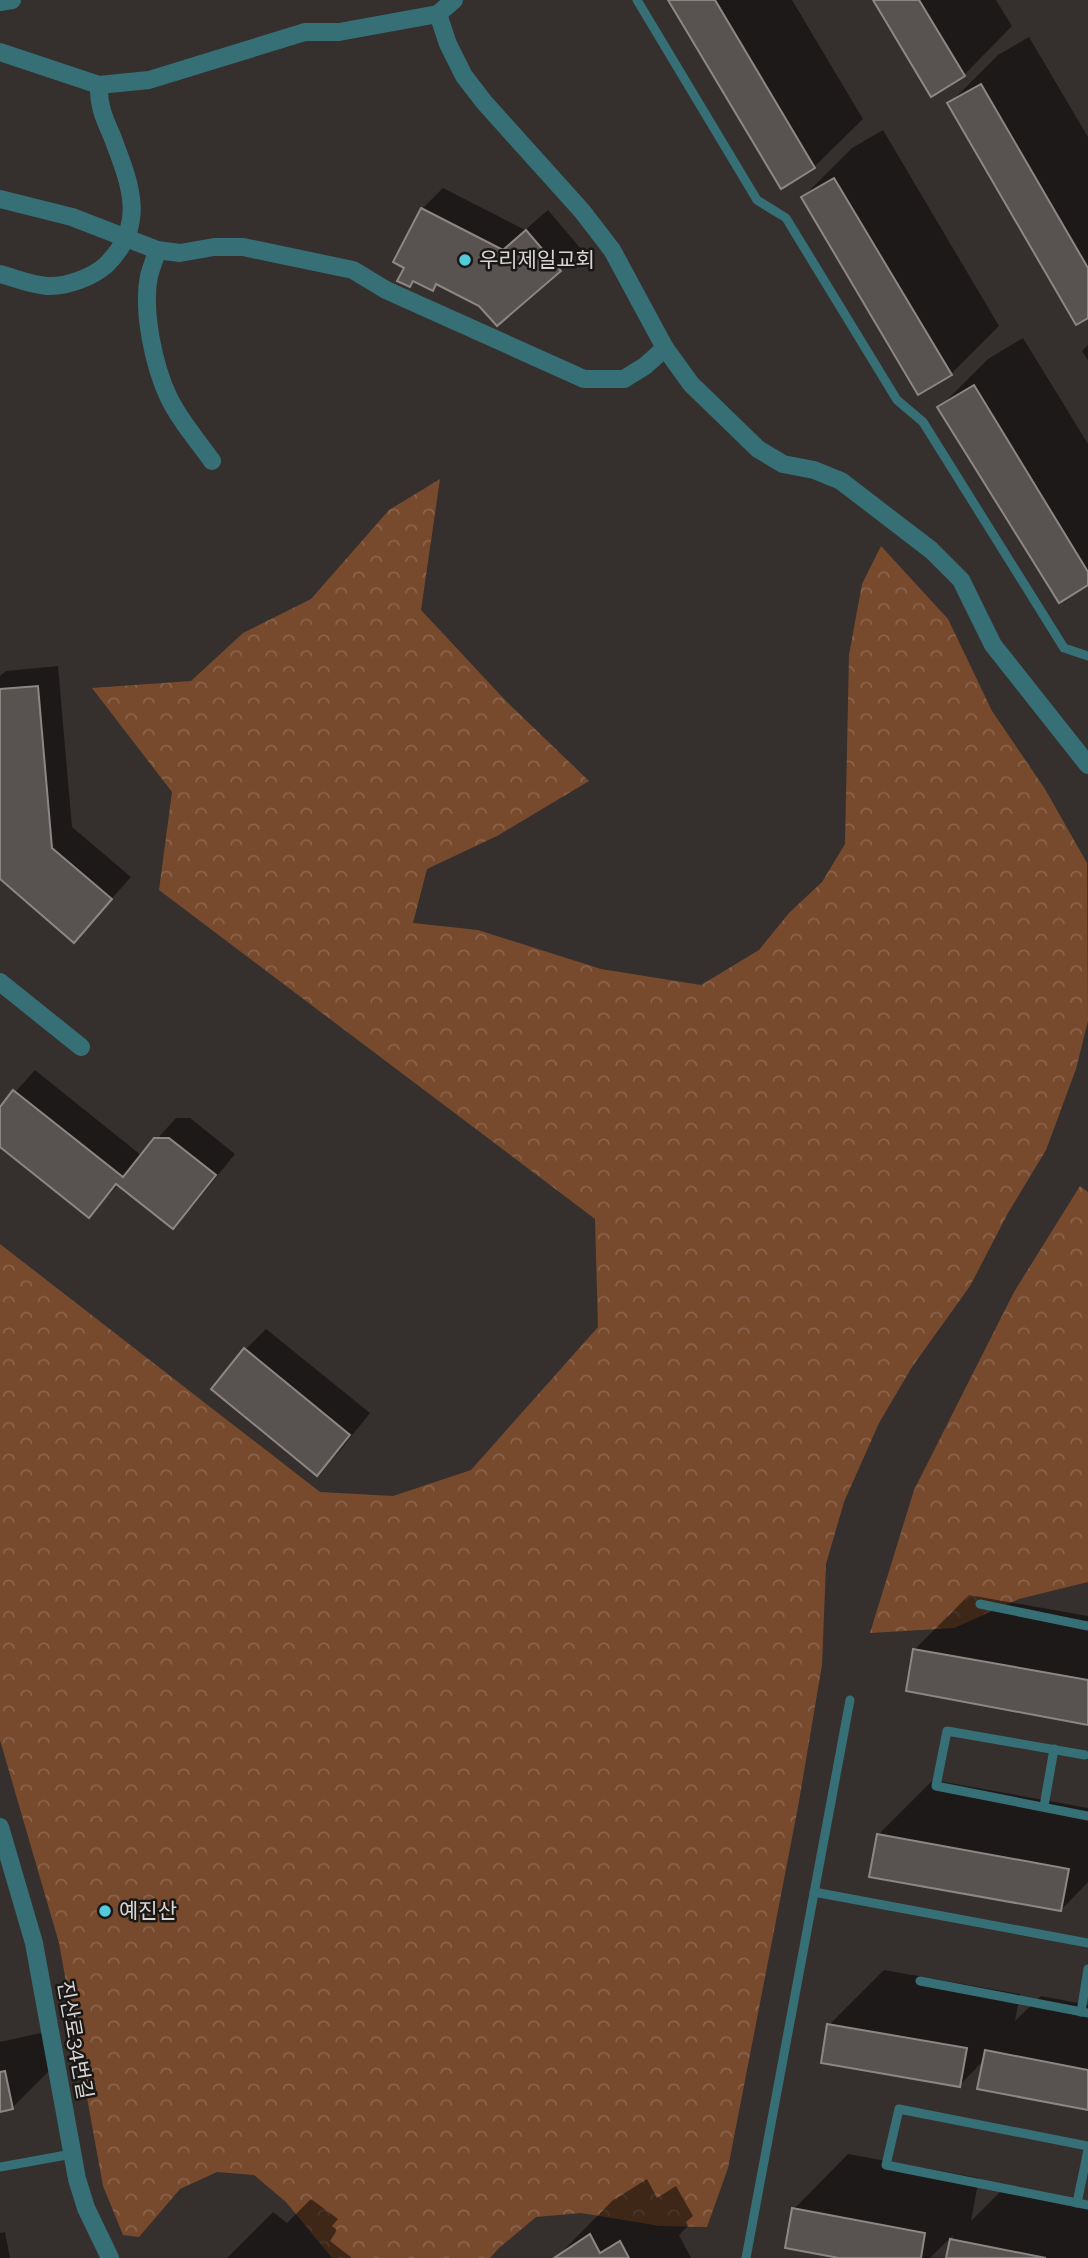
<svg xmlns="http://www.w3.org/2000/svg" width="1088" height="2258" viewBox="0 0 1088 2258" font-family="'Roboto Serif','Noto Sans KR',serif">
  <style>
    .forest { fill: url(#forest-crowns) }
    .shadow { fill: #0007 }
    .building { fill: #585350; stroke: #8d8784; stroke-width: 2 }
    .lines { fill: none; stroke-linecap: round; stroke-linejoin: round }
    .lane { stroke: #376f77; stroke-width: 9 }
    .street { stroke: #376f77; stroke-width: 18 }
    .poi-dot { fill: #53cbdb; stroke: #1a1817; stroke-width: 2.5 }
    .labels { text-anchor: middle; stroke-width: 5; stroke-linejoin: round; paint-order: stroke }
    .poi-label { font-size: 21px; fill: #d8d4d3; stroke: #1a1817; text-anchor: start }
    .street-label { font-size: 21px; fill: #d8d4d3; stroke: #1a1817 }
  </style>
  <defs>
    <pattern id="forest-crowns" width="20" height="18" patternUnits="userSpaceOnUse" patternTransform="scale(1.75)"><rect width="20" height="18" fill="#774a2e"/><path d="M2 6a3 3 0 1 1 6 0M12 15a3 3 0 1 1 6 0" fill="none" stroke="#8a634b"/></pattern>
  </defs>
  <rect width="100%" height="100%" fill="#35302d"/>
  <g class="forest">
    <polygon points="440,479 421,610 506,701 589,781 497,836 427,869 413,923 478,930 601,969 701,985 759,950 789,913 822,882 845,844 849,655 862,584 881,546 948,619 992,711 1045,789 1087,863 1088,1021 1076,1069 1046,1150 1008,1213 970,1286 912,1367 879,1423 844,1502 826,1564 822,1665 798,1807 728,2168 707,2227 660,2226 581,2213 536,2217 499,2248 490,2258 332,2258 286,2202 254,2175 217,2172 180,2189 139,2237 123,2235 103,2186 59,1943 0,1740 0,1244 320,1492 393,1496 471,1470 598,1327 595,1219 159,890 172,792 92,688 191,681 243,633 311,599 389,510"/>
    <polygon points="1080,1186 1088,1192 1088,1582 1019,1599 954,1628 870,1633 914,1490 1014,1292"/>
  </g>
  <g class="shadow">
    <polygon points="670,0 792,0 863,119 814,167"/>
    <polygon points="875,0 996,0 1012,26 964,75"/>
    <polygon points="1029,37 1088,137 1088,316 949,104 998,55"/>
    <polygon points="883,130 999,326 951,374 803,197 852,148"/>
    <polygon points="443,188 525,230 548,210 581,249 497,324 480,304 438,283 432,289 414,280 409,285 407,267 422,209"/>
    <polygon points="1023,338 1088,444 1088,583 940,407 988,359"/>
    <polygon points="1088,345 1088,360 1082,351"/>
    <polygon points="58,666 72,827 131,877 74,941 0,865 0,676 6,671"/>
    <polygon points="35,1070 142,1156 176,1118 190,1118 235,1154 193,1206 172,1227 119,1184 89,1216 0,1145 0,1109"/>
    <polygon points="266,1329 370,1413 338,1453 317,1474 213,1389 246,1349"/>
    <polygon points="969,1595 1088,1616 1088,1723 915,1649"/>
    <polygon points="933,1780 1088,1808 1088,1882 1061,1910 878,1835"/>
    <polygon points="884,1970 1020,1994 1015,2021 1041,1996 1088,2005 1088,2109 984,2060 959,2086 829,2025"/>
    <polygon points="45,2032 53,2067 13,2107 0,2110 0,2042"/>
    <polygon points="848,2154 979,2178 971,2221 1006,2186 1088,2202 1088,2258 948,2258 953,2235 930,2258 849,2258 794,2209"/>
    <polygon points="647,2179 657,2198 676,2186 693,2216 686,2222 688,2226 679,2235 691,2258 556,2258 612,2201"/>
    <polygon points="311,2199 338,2219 332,2226 337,2230 330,2241 352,2258 227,2258 273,2212 287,2223"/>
    <polygon points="5,2232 10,2258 0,2258 0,2233"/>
  </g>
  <g class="building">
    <polygon points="668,0 715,0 815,168 781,189"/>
    <polygon points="873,0 919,0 965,76 931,97"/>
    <polygon points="981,84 1088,268 1088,318 1076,325 947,103"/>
    <polygon points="834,178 952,375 918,395 801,197"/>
    <polygon points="421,208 503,250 526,230 561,271 497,326 479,306 436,284 433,291 413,281 410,287 397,281 404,268 393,262"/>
    <polygon points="974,385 1088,572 1088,585 1059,603 937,407"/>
    <polygon points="38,686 52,848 112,899 74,943 0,879 0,689"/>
    <polygon points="13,1090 123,1177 154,1138 169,1138 216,1175 173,1229 116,1184 89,1218 0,1147 0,1107"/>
    <polygon points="244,1348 350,1435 317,1476 211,1389"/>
    <polygon points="913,1649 1088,1680 1088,1725 906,1691"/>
    <polygon points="877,1834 1069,1869 1061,1911 869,1877"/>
    <polygon points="827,2024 967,2048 960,2087 821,2063"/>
    <polygon points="985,2050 1088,2070 1088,2110 977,2089"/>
    <polygon points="5,2071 13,2109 0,2112 0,2072"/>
    <polygon points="792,2208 925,2233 921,2258 839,2258 785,2248"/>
    <polygon points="590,2234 600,2253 620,2241 629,2258 554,2258"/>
    <polygon points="950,2239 1046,2258 946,2258"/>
  </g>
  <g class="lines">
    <g class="lane">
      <polyline points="637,0 757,200 786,218 897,400 923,422 1064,648 1088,656"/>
      <polyline points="980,1604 1088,1626"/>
      <polyline points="1085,1755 947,1731 936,1786 1088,1816"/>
      <polyline points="1044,1806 1054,1749"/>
      <polyline points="814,1892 1088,1943"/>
      <polyline points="920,1981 1088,2013"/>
      <polyline points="1081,2012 1088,1969"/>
      <polyline points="1088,2146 899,2109 886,2165 1088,2205"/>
      <polyline points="0,2167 72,2154"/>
      <polyline points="1077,2203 1088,2150"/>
      <polyline points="746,2258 850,1700"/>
    </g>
    <g class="street">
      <polyline points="0,2 12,0"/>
      <polyline points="438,14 448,44 464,76 484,102 582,211 612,250 665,348 691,384 758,449 783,464 814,470 841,481 931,550 961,580 993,645 1088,765"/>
      <polyline points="0,52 99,85 149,80 305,32 339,32 438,14 454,0"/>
      <polyline points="0,199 72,217 157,250 180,253 214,247 243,247 353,270 386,290 584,379 624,379 645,366 665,348"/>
      <path d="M 157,250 C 155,259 151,268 149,276 C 142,311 154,367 169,398 C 180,421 198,441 212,461"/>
      <path d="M 0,274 C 15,278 31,285 47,286 C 66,287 93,277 106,265 C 148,224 130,184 112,136 C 104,118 98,105 99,85"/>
      <polyline points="0,982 81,1047"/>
      <polyline points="0,1827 34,1943 77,2179 86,2208 110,2258"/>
    </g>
  </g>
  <g class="poi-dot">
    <circle cx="465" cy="260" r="7"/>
    <circle cx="105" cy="1911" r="7"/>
  </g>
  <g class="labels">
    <g class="poi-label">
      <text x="479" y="267">우리제일교회</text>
      <text x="119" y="1918">예진산</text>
    </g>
    <g class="street-label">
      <text transform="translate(75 2040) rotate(80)" y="7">진산로34번길</text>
    </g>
  </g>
</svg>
